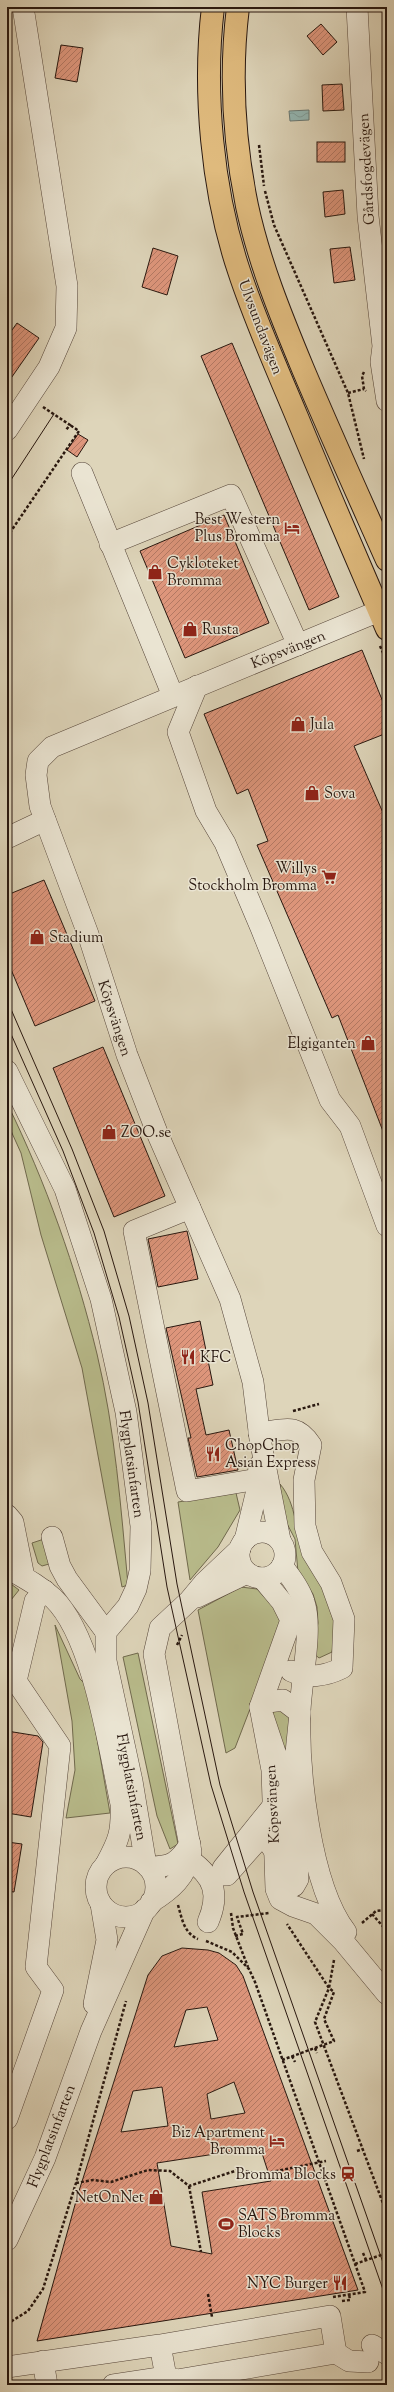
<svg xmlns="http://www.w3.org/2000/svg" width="394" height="2392" viewBox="0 0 394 2392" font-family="'Sorts Mill Goudy',serif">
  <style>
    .grass { fill: #b8bb8b; stroke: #70694d }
    .water { fill: url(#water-waves); stroke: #697873 }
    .building { fill: url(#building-hatch); stroke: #28170f; fill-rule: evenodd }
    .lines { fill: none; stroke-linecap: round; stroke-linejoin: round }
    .minor-casing { stroke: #56463a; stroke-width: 22 }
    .major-casing { stroke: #28170f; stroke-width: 24 }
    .path { stroke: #28170f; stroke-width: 2.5; stroke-dasharray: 3 2; stroke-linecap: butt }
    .minor { stroke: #eae4d2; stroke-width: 21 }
    .major { stroke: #dfba7d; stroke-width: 22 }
    .tram { stroke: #28170f; stroke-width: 1 }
    .labels { text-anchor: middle; stroke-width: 3; stroke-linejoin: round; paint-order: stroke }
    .street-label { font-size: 15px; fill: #28170f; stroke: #eae4d2 }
    .poi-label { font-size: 15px; fill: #28170f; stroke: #eae4d2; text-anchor: start }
  </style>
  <defs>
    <pattern id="water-waves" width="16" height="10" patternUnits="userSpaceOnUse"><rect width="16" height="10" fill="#94b8b5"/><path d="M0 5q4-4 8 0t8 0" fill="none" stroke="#809d9a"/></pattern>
    <pattern id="building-hatch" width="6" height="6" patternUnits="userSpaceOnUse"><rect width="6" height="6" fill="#de967c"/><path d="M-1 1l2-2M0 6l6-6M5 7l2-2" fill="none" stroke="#b47964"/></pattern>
  </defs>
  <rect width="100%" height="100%" fill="#ded5ba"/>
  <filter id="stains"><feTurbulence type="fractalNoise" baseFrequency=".005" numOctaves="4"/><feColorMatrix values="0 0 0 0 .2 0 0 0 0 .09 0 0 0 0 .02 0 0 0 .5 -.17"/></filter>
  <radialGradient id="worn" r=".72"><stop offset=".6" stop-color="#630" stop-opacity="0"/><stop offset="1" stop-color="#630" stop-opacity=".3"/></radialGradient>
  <g class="grass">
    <path d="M 7,1103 C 46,1183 76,1267 97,1354 C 115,1429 121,1508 128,1585 L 122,1587 L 82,1368 L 41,1235 L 21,1153 L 7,1122 Z"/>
    <path d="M 280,1484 C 297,1504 295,1533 305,1556 C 314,1575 328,1592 333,1613 C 337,1625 334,1640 332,1652 L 319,1658 L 312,1652 L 318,1623 L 317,1607 L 313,1594 L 298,1572 L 295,1539 L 283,1516 Z"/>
    <polygon points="236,1493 240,1510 218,1547 190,1580 178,1502"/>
    <polygon points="47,1538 49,1564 42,1566 38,1563 32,1543"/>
    <polygon points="7,1581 19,1590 7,1605"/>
    <polygon points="241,1587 257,1589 279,1613 280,1631 235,1748 226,1753 198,1610"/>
    <polygon points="55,1625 80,1679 88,1687 110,1813 66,1818 75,1770 72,1721"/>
    <polygon points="138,1653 178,1844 170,1849 157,1816 123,1657"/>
    <polygon points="272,1706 290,1714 286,1763 275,1738"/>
  </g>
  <polygon class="water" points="309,110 309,120 290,121 289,111"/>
  <g class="building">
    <polygon points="321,24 337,42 323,55 307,36"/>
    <polygon points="61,45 83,48 77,82 55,78"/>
    <polygon points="342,84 344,110 323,111 322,85"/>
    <rect x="317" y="142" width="28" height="20"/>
    <polygon points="343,190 345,214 325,217 323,192"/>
    <polygon points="350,247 355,280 334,283 330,249"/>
    <polygon points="153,248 178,256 167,295 142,287"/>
    <polygon points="17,323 39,338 7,384 7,337"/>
    <polygon points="232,343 339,597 309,610 201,356"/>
    <polygon points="78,434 88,440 77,457 67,450"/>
    <polygon points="224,515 269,623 185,658 140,551"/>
    <polygon points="362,650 387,712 387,733 354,746 387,822 386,1139 338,1015 332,1018 257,845 268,841 248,789 237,794 204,714"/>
    <polygon points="44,880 95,1001 35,1026 7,960 7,895"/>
    <polygon points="103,1047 165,1196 114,1217 53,1068"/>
    <polygon points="187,1231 198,1279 158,1287 148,1239"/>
    <polygon points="200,1321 213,1385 196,1389 206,1435 229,1430 238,1470 197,1477 188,1438 191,1438 166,1328"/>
    <polygon points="7,1731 38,1736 43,1742 31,1817 7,1813"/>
    <polygon points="7,1842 22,1844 14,1892 7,1891"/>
    <path d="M 182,1948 L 208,1950 L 219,1953 L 236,1965 L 243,1976 L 358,2290 L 37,2341 L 78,2194 L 148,1975 L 162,1956 ZM 207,2007 L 218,2040 L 174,2047 L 186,2010 ZM 234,2082 L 245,2113 L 211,2119 L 207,2094 ZM 162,2087 L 168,2126 L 121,2132 L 133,2091 ZM 260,2147 L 271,2181 L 202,2192 L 212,2254 L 171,2246 L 157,2163 Z"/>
  </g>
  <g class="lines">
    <g class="minor-casing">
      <g id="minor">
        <polyline points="357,7 368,216 383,346 381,362 387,401"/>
        <polyline points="7,430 49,367 66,328 67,286 23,7"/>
        <polyline points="82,473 173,696"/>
        <polyline points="110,544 231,495 298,645"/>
        <polyline points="197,686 178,732 206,811 225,843 261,928 330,1100 350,1126 387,1226"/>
        <polyline points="7,838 45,820"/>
        <polyline points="7,1071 65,1189 101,1299 126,1412 141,1526 140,1571 136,1589 128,1606 106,1632 106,1661 132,1781 146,1865"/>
        <polyline points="190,1208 134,1231 187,1491 258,1479"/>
        <path d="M 259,1433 C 284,1430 296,1422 311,1445 L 304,1480 L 305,1526 L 312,1552 L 331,1583 L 344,1619 L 342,1668 C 326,1676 307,1679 291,1671"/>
        <polyline points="7,1515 13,1522 24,1577"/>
        <circle cx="262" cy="1555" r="23"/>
        <polyline points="52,1537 60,1566 67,1579 106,1632"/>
        <polyline points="245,1540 257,1490 259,1466"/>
        <polyline points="280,1540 260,1439 253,1382 230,1299 158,1135 127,1055 88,934 40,806 36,775 38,761 52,747 379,611"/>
        <path d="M 282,1566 C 291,1577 300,1589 304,1602 C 313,1629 301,1682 300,1711 C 298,1770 310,1885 346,1932"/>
        <path d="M 7,1568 C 23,1577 39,1585 53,1598 C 93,1636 109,1749 121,1804 C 122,1832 119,1840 106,1864"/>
        <polyline points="262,1578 282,1602 291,1620 260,1707 272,1770 276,1889 280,1899 293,1906 316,1914 343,1941 387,1994"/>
        <polyline points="197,1597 247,1573"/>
        <polygon points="283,1700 300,1713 293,1783 298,1879 294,1886 291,1879 285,1782 260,1707 268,1702"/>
        <polyline points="273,1806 223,1868 222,1875 227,1875 258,1840 266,1839 274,1850"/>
        <circle cx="126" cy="1887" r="30"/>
        <path d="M 190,1860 C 214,1877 220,1894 208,1922"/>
        <path d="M 148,1867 C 170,1867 178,1864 190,1844"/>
        <path d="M 151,1902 C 171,1890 187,1876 191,1852 L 154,1654 L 160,1628 L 189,1601 L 204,1583 L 240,1549"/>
        <polyline points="94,2004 107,1940 101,1904"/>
        <polyline points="7,2119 53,1990 36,1967 60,1746 16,1681 35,1601 45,1591"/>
        <polyline points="7,2240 45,2158 91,2031 145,1909"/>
        <polyline points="372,2345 387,2354"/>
        <polyline points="336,2353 349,2361 368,2362"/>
        <polyline points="43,2361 47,2385"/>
        <polyline points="7,2367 160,2345 330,2316 336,2353 177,2380 166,2377 160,2345"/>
        <polyline points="113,2385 166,2377"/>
      </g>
    </g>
    <g class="major-casing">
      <g id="major">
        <path d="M 213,7 C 203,90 212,191 239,271 C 255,320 277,369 297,417 C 326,488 357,559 387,629"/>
        <path d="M 238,7 C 230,72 234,142 247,206 C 259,262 281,316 303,369 C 330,433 359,497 387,560"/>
      </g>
    </g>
    <g class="path">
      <polyline points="259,145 264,186"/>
      <polyline points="265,191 274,225 348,393 364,459"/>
      <polyline points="364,372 362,376 364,389 366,391"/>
      <polyline points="348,393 364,389"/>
      <polyline points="43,407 70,425 66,430"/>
      <polyline points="7,537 79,431 70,425"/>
      <polyline points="380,646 387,662"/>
      <polyline points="293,1411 319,1404"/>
      <polyline points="177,1645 182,1635"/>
      <path d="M 178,1905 C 182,1919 184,1933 198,1939"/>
      <polyline points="231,1913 233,1928 248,1967"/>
      <polyline points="372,1914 387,1931"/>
      <polyline points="362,1923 376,1911 387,1910"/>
      <polyline points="235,1936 243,1934 237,1917 269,1913"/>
      <polyline points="206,1941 232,1952 249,1969 255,1982 365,2292 333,2297"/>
      <polyline points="334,1960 329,1988 315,2022 387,2214"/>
      <polyline points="315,2048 317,2053"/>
      <polyline points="292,2056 295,2062"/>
      <polyline points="282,2060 334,2041 324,2019 334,1992 329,1988 287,1924"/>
      <polyline points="357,2151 363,2149"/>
      <polyline points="76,2183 93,2180 111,2182 148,2170 170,2171 189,2186 238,2170 262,2174 326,2161"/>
      <polyline points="189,2186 201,2252"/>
      <polyline points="386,2244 387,2248"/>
      <polyline points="363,2253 366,2260"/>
      <polyline points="355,2264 387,2253"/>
      <polyline points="208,2294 212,2317"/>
      <polyline points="342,2301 350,2300 349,2294"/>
      <polyline points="7,2324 28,2311 43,2289 76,2183 126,2001"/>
    </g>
    <use href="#minor" class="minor"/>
    <use href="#major" class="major"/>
    <g class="tram">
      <polyline points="7,486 54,414"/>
      <polyline points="7,1000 72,1149 104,1231 129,1316 148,1403 177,1584 220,1785 253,1892 387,2274"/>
      <polyline points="7,1025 63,1151 94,1233 119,1317 138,1402 167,1587 211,1785 244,1892 387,2301"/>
    </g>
  </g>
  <defs>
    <g id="hotel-bare" transform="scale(1.2)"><path d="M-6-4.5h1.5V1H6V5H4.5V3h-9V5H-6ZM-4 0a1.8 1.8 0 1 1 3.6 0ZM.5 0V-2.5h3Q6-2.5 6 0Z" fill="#8f2418" stroke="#eae4d2" stroke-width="2.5" paint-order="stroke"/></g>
    <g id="shop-bare" transform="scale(1.2)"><path d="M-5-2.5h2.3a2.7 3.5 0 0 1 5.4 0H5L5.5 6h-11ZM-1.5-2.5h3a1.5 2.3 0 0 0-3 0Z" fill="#8f2418" stroke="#eae4d2" stroke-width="2.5" paint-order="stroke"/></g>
    <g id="supermarket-bare" transform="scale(1.2)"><path d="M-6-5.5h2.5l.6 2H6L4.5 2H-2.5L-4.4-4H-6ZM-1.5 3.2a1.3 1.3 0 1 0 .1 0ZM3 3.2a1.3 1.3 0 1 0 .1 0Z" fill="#8f2418" stroke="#eae4d2" stroke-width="2.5" paint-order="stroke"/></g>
    <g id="restaurant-bare" transform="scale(1.2)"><path d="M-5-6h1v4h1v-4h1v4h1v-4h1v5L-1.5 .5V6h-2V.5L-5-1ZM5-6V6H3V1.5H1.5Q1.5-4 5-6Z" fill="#8f2418" stroke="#eae4d2" stroke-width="2.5" paint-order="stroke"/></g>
    <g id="station-bare" transform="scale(1.2)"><path d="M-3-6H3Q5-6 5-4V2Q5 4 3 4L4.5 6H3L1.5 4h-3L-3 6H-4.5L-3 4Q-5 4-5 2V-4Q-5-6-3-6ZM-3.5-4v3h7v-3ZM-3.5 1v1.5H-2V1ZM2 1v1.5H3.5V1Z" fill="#8f2418" stroke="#eae4d2" stroke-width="2.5" paint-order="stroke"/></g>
    <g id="stadium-bare" transform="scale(1.2)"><path d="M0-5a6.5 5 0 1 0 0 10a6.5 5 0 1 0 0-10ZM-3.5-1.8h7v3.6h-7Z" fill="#8f2418" stroke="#eae4d2" stroke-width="2.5" paint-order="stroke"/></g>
  </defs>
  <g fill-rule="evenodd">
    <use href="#hotel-bare" x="292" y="528"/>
    <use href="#shop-bare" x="155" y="572"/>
    <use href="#shop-bare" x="190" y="629"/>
    <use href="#shop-bare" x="298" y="724"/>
    <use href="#shop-bare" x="312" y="793"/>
    <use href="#supermarket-bare" x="329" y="877"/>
    <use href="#shop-bare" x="37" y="937"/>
    <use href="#shop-bare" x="368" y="1043"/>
    <use href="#shop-bare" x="109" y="1132"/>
    <use href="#restaurant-bare" x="188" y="1357"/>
    <use href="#restaurant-bare" x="213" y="1454"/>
    <use href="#hotel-bare" x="277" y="2141"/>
    <use href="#station-bare" x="348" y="2174"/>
    <use href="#shop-bare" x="156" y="2197"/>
    <use href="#stadium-bare" x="226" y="2224"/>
    <use href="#restaurant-bare" x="340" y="2283"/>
  </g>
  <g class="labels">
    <g class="street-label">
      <text transform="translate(366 169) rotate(-93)" y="5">Gårdsfogdevägen</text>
      <text transform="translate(261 327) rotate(69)" y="5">Ulvsundavägen</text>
      <text transform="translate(288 649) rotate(-22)" y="5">Köpsvängen</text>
      <text transform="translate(115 1018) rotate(72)" y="5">Köpsvängen</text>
      <text transform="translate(132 1464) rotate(82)" y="5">Flygplatsinfarten</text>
      <text transform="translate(132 1787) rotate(79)" y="5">Flygplatsinfarten</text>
      <text transform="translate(272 1804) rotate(-93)" y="5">Köpsvängen</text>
      <text transform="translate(51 2136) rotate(-69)" y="5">Flygplatsinfarten</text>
    </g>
    <g class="poi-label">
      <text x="280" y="524" text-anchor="end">Best Western<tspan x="280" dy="17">Plus Bromma</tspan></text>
      <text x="167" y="568">Cykloteket<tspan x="167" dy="17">Bromma</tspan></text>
      <text x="202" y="634">Rusta</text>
      <text x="310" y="729">Jula</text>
      <text x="324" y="798">Sova</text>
      <text x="317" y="873" text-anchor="end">Willys<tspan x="317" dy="17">Stockholm Bromma</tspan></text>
      <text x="49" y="942">Stadium</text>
      <text x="356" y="1048" text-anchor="end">Elgiganten</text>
      <text x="121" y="1137">ZOO.se</text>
      <text x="200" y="1362">KFC</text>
      <text x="225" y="1450">ChopChop<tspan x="225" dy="17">Asian Express</tspan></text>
      <text x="265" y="2137" text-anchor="end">Biz Apartment<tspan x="265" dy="17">Bromma</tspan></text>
      <text x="336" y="2179" text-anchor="end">Bromma Blocks</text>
      <text x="144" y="2202" text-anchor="end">NetOnNet</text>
      <text x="238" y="2220">SATS Bromma<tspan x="238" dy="17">Blocks</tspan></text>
      <text x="328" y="2288" text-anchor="end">NYC Burger</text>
    </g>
  </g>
  <rect width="394" height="2392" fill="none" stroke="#ded5ba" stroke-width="24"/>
  <rect x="8" y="8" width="378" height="2376" fill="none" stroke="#28170f" stroke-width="2"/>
  <rect x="12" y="12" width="370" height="2368" fill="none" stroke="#28170f"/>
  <rect width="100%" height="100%" filter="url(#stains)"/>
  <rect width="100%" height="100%" fill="url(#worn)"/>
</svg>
